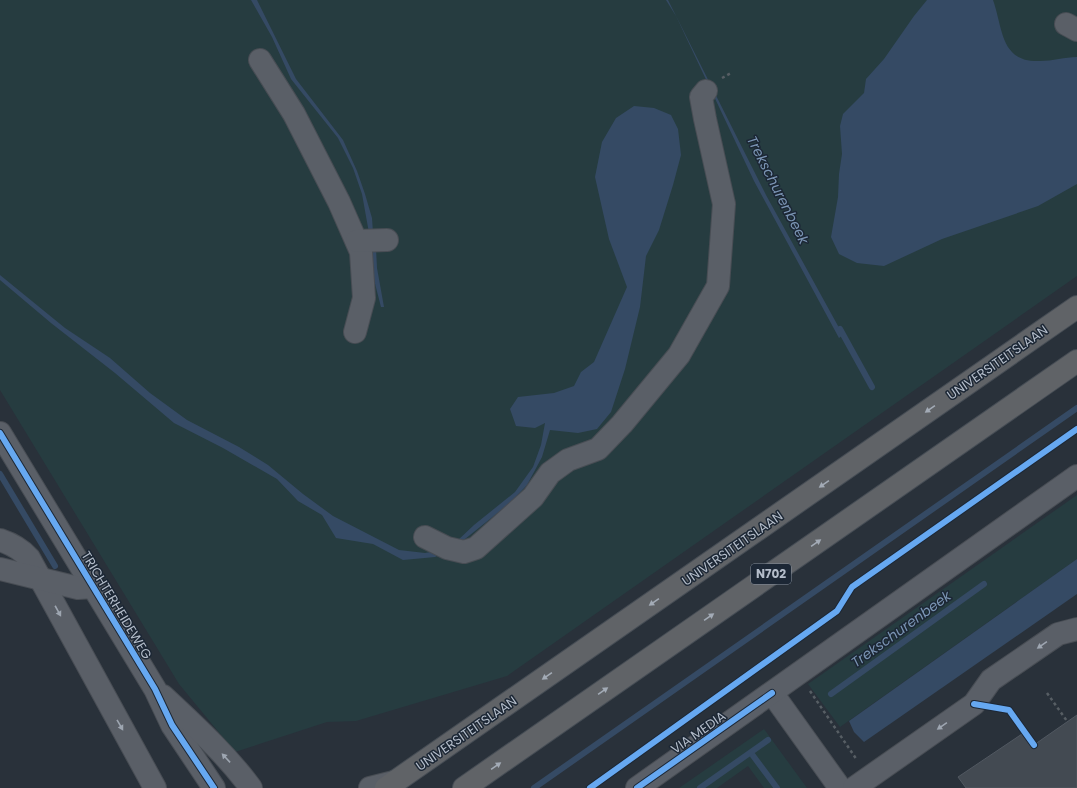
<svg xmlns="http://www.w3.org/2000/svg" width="1077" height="788" viewBox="0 0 1077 788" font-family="Poppins,sans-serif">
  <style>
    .green { fill: #263c40 }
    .water { fill: #354a64 }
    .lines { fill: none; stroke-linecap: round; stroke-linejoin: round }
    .stream { stroke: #354a64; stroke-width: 6 }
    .building { fill: #434a52; stroke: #515861 }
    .minor-casing { stroke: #484d54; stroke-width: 24 }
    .highway-casing { stroke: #464d55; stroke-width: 24 }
    .path { stroke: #575e64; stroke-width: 2.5; stroke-dasharray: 3 3; stroke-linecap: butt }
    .minor { stroke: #5a5f67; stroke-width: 22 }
    .highway { stroke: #606367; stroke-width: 22 }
    .cycleway-casing { stroke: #1c2735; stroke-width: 8 }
    .cycleway { stroke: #66a8f1; stroke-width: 6 }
    .oneway { fill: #a3abb6 }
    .oneway2 { fill: #9ea6b1 }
    .labels { text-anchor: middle; stroke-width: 3; stroke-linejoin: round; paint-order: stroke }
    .shield { fill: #1c2735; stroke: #86909d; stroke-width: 1 }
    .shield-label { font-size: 12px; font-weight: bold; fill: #b4bdca }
    .street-label { font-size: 13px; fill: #b4bdca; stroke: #1c2735 }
    .water-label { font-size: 14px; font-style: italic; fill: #7a94b3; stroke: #1c2735 }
  </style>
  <rect width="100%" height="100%" fill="#29313a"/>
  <g class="green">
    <polygon points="0,0 1077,0 1077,276 507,676 356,721 327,722 235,752 179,684 0,390"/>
    <polygon points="1077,495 1077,559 840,727 808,684"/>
    <polygon points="764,729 807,788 764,788 748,766 717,788 679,788"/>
  </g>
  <g class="water">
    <polygon points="251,0 257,0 296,79 343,140 357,171 365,194 372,218 373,233 369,233 362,194 353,168 338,138 291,79 272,37"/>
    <polygon points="666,0 668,0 766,195 843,335 839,338 754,181 676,16"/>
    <path d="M 927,0 L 993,0 C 1003,28 1000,63 1040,61 C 1053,61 1065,57 1077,57 L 1077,184 L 1038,206 L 942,239 L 884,266 L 857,263 L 839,254 L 831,237 L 838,197 L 839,174 L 842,154 L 840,126 L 843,114 L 864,93 L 866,79 L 884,59 L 914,16 Z"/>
    <polygon points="634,106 654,108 671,115 678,129 681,155 673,185 659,230 646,256 640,307 625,369 611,412 597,429 578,433 550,430 542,457 527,485 510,503 455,547 435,557 403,560 373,544 336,538 322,515 298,501 277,479 223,448 174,423 115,373 51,323 0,280 0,275 65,328 110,358 150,393 187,420 239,447 268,465 303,494 333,516 399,550 425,553 441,550 456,542 474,525 515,492 533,467 541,445 545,423 535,428 516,426 510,409 518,397 554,393 574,386 581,372 594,362 627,287 609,239 595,177 602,142 616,118"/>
    <polygon points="376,249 377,268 384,307 381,307 371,268 372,250"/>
    <polygon points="1077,559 1077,594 864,742 854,732 849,721"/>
  </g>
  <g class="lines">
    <g class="stream">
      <polyline points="840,329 872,387"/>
      <polyline points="0,474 55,566"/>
      <polyline points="831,694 984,584"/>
      <polyline points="751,753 777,788"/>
      <polyline points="534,788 1077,408"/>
      <polyline points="700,788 768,740"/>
    </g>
  </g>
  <polygon class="building" points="1077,715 1077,788 966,788 958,777 1022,734 1031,747"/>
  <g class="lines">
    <g class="minor-casing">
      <g id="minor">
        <polyline points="1066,24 1077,30"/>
        <polyline points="260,60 294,114 339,202 361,252 364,298 355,332"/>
        <polyline points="357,241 387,240"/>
        <polyline points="0,433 155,689 172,725 214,788"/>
        <polyline points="425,537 447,548 464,552 476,548 533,497 550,473 568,460 598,449 622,424 679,355 718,286 724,204 705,119 701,97 706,91"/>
        <path d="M 0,540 C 12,544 21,549 29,558 L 155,788"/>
        <polyline points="0,569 78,588 93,587"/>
        <polyline points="772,693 840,788"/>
        <path d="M 163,696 C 194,725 226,754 251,788"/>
        <polyline points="370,788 394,782"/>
        <polyline points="637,788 1077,476"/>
        <polyline points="854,788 974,704 991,680 1058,634 1077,629"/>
      </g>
    </g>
    <g class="highway-casing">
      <g id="highway">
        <polyline points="386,788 1077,307"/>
        <polyline points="464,788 1077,361"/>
      </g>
    </g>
    <g class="path">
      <polyline points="722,78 731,73"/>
      <polyline points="810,691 857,760"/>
      <polyline points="1047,693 1067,721"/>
    </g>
    <use href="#minor" class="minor"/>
    <use href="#highway" class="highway"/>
    <g class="cycleway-casing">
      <g id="cycleway">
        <polyline points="0,433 155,689 172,725 214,788"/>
        <polyline points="974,704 1009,710 1034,745"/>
        <polyline points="590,788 837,611 852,587 1077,429"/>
        <polyline points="637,788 772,693"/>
      </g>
    </g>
    <use href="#cycleway" class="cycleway"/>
  </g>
  <defs><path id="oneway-solid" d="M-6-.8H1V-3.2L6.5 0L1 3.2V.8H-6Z"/></defs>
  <g class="oneway">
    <use href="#oneway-solid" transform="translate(930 409) rotate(145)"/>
    <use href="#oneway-solid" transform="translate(824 484) rotate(145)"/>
    <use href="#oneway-solid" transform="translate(816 543) rotate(-35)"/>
    <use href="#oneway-solid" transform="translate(654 602) rotate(145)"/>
    <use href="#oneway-solid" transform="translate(709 617) rotate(-35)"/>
    <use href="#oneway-solid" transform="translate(547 676) rotate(145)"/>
    <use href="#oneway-solid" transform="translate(603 691) rotate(-35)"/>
    <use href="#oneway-solid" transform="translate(496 766) rotate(-35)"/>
  </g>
  <g class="oneway2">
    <use href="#oneway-solid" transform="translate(58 611) rotate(61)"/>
    <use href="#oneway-solid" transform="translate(1042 645) rotate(145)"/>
    <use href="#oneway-solid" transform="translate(120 725) rotate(60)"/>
    <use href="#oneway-solid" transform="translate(942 726) rotate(145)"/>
    <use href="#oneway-solid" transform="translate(226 758) rotate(-133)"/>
  </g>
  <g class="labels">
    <rect class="shield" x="751" y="564" width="40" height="20" rx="3"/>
    <g class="shield-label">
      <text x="771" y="578">N702</text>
    </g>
    <g class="street-label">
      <text transform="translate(997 362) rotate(-35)" y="5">UNIVERSITEITSLAAN</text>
      <text transform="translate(732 548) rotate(-35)" y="5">UNIVERSITEITSLAAN</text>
      <text transform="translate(117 605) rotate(59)" y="5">TRICHTERHEIDEWEG</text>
      <text transform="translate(698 732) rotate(-35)" y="5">VIA MEDIA</text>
      <text transform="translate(466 733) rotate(-35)" y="5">UNIVERSITEITSLAAN</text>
    </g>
    <g class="water-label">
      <text transform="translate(778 190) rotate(63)" y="5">Trekschurenbeek</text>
      <text transform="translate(901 629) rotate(-36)" y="5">Trekschurenbeek</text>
    </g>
  </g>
</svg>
